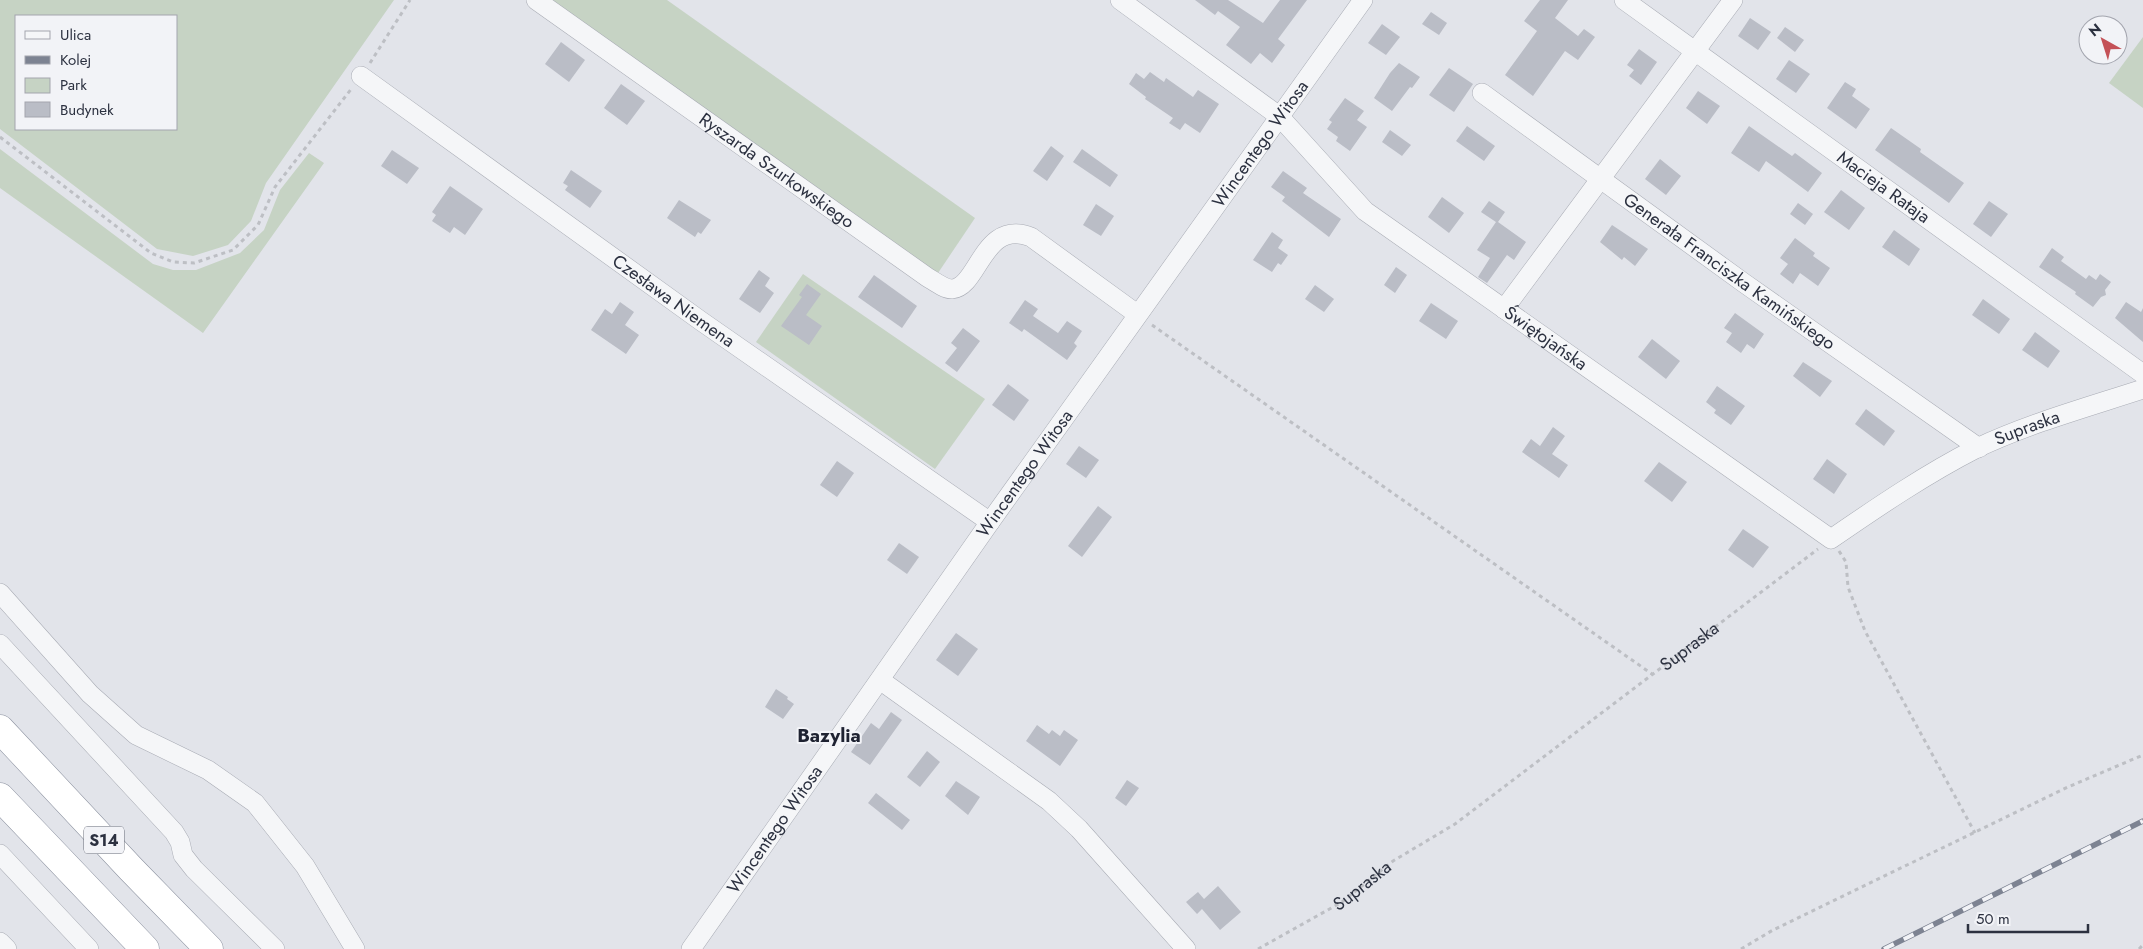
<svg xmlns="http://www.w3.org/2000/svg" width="2143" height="949" viewBox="0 0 2143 949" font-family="Jost,sans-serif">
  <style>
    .green { fill: #c6d3c4; fill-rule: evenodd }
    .building { fill: #babdc6 }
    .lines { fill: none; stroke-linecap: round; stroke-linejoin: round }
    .minor-casing { stroke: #a8abb4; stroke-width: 20 }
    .highway-casing { stroke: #8b919f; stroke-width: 29 }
    .path { stroke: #bdbfc4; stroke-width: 3; stroke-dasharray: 4 4; stroke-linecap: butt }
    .minor { stroke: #f5f6f8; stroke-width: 19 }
    .highway { stroke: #fff; stroke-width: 28 }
    .rail-casing { stroke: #7d8392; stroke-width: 5.5 }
    .rail { stroke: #f2f3f7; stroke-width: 4; stroke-dasharray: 11; stroke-linecap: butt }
    .labels { text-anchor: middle; stroke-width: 4; stroke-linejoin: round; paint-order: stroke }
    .shield { fill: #f2f3f7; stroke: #676b77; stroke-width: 1 }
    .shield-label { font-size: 16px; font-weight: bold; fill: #2c3140 }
    .street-label { font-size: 18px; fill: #2c3140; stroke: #f2f3f7 }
    .neighbourhood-label { font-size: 19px; font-weight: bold; fill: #1e2231; stroke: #f2f3f7 }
  </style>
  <rect width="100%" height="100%" fill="#e2e4ea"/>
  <g class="green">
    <path d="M 0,0 L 394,0 L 266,183 L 251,221 L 228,245 L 193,256 L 157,249 L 0,129 ZM 16,16 L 176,16 L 176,129 L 16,129 Z"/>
    <polygon points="549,0 667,0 975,218 936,276"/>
    <polygon points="2143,37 2143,108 2109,83"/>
    <polygon points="0,149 153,264 173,270 196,270 240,253 264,230 280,190 309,153 324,163 203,333 0,188"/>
    <polygon points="803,274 985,399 935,469 756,342"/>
  </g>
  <g class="building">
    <polygon points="1195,0 1228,0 1263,23 1280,0 1307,0 1278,39 1285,45 1272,63 1260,53 1251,64 1226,45 1240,27 1218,11 1215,15"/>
    <polygon points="1540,0 1568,0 1555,18 1578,36 1584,29 1595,37 1578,60 1565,51 1533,96 1505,75 1537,31 1524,21"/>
    <polygon points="1431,12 1447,23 1439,35 1422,24"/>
    <polygon points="1750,18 1771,32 1758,50 1738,36"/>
    <polygon points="1382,24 1400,37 1386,55 1368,43"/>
    <polygon points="1785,27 1804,40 1795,52 1777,38"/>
    <polygon points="561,42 585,60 569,82 545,64"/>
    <polygon points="1639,49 1657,62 1641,85 1629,76 1634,70 1627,65"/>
    <polygon points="1789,60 1810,74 1796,93 1776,79"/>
    <polygon points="1399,63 1420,77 1412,88 1410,87 1392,111 1374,98 1390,73"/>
    <polygon points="1449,68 1473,84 1454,112 1429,95"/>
    <polygon points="1150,72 1164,82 1166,78 1193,97 1198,90 1219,104 1200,133 1185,123 1180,130 1169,123 1173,118 1145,99 1146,97 1129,84 1136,73 1144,79"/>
    <polygon points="1845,82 1856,89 1852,96 1870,109 1856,129 1827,108"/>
    <polygon points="621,84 645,101 627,125 604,108"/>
    <polygon points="1698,91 1720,106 1707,124 1686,108"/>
    <polygon points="1345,98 1364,111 1357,120 1367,127 1350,151 1336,141 1338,137 1327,129 1332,122 1329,120"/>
    <polygon points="1467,126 1495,146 1484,161 1456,141"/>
    <polygon points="1749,126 1792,156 1795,153 1822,173 1808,192 1766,161 1759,172 1731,153"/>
    <polygon points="1891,128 1921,149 1920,152 1964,183 1949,203 1875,150"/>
    <polygon points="1390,130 1411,145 1402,156 1382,142"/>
    <polygon points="1051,146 1064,156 1047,181 1033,171"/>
    <polygon points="1082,149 1118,175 1110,187 1073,162"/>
    <polygon points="392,150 419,168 407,184 381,166"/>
    <polygon points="1660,159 1681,176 1666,195 1645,179"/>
    <polygon points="571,170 602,191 590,208 565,190 568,186 563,183"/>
    <polygon points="1283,171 1307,188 1303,193 1341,219 1329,237 1282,201 1285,197 1271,187"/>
    <polygon points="450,186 483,209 465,235 454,227 450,233 432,221 436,215 432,212"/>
    <polygon points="1841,190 1865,208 1849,230 1824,212"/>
    <polygon points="1442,197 1464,213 1449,233 1428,217"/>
    <polygon points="679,200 711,220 701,234 698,232 695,237 667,218"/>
    <polygon points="1489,201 1505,212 1498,222 1526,242 1514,260 1507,255 1487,283 1478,277 1490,258 1477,250 1496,222 1481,212"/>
    <polygon points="1989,201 2008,214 1991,237 1973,224"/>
    <polygon points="1798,203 1813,214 1805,225 1790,214"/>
    <polygon points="1096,204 1114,216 1101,236 1083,225"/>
    <polygon points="1612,225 1648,249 1635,266 1624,257 1622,260 1600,242"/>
    <polygon points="1894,230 1920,249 1909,266 1882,247"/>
    <polygon points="1272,232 1283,240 1278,248 1288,255 1281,265 1278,263 1272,272 1253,260"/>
    <polygon points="1795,238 1815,253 1813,256 1830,268 1818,286 1800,273 1793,284 1780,274 1788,264 1780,258"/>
    <polygon points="2052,248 2064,257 2061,261 2086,279 2089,275 2096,280 2100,274 2111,282 2105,290 2106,295 2101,297 2093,307 2075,294 2076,292 2039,267"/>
    <polygon points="1396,267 1407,275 1395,293 1384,285"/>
    <polygon points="759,270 770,278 765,286 774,293 760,313 739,299"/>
    <polygon points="874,275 917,306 902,328 858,297"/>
    <polygon points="807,284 821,294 806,315 822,326 809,345 781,326 802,297 799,295"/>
    <polygon points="1315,285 1334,299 1324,312 1305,299"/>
    <polygon points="1983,299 2010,319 1999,334 1972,315"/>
    <polygon points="1025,300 1038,309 1033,316 1058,333 1067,321 1082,331 1074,343 1077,346 1067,360 1024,329 1022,332 1009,323"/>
    <polygon points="620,302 634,312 625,325 639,335 626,354 591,330 605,309 612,314"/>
    <polygon points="2126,302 2141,312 2143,308 2143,342 2115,318"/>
    <polygon points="1431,303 1458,321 1446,339 1419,321"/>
    <polygon points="1735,313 1764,334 1754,349 1747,344 1741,353 1726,342 1732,333 1724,328"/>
    <polygon points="963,328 980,341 957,372 945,363 957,348 951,343"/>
    <polygon points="2035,332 2060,351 2048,368 2022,350"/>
    <polygon points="1652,339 1680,361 1666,379 1638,357"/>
    <polygon points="1803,362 1832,381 1820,397 1793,376"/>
    <polygon points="1008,384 1029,400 1014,421 992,405"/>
    <polygon points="1717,386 1745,406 1731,425 1714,413 1716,410 1706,402"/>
    <polygon points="1866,409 1895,431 1884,446 1855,424"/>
    <polygon points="1553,427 1565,436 1552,454 1568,465 1559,478 1522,452 1531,439 1540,446"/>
    <polygon points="1079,446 1099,460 1086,478 1066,464"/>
    <polygon points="1827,459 1847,474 1834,494 1813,479"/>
    <polygon points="837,461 854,473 837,497 820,485"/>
    <polygon points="1659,462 1687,482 1672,502 1644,481"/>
    <polygon points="1098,506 1112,517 1082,557 1068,546"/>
    <polygon points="1743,529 1769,547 1753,568 1728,550"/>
    <polygon points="899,543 919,557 907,574 887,560"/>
    <polygon points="956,633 978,649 958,676 936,660"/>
    <polygon points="776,689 788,697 787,699 794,704 783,719 765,707"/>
    <polygon points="891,712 902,720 870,765 851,752 871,723 879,729"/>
    <polygon points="1037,725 1049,734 1052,730 1060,736 1064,730 1078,740 1060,766 1026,741"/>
    <polygon points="927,751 940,762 920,787 907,777"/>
    <polygon points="1127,780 1139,788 1126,806 1115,798"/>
    <polygon points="956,781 980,797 968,815 945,796"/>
    <polygon points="876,793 910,820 902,830 868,803"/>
    <polygon points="1218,886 1241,912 1220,930 1202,909 1197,914 1186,902 1198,892 1204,899"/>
  </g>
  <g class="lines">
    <g class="minor-casing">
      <g id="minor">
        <path id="s2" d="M 536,0 L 927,277 C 934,281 944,289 952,289 C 979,287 983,218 1031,237 L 1137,314"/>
        <path id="s3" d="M 1120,0 L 1279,116 L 1365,211 L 1831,539 C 1879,506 1926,474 1977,448 C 2030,423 2088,407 2143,389"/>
        <path id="s4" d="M 1624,0 L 2143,374"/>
        <path id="s5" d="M 361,76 L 701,321 L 990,522"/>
        <path id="s6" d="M 1482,93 L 1744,283 L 1979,448"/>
        <polyline points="1504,309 1733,0"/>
        <polyline points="0,593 90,694 136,735 208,770 255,803 305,866 355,949"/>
        <polyline points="0,644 174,832 180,842 183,855 194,869 275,949"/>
        <polyline points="880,680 1049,801 1079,829 1186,949"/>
        <polyline points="0,854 89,949"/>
        <polyline points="0,942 7,949"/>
        <path id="s7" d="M 691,949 L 990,522 L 1363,0"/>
      </g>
    </g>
    <g class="highway-casing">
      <g id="highway">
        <polyline points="0,729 131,869 209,949"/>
        <polyline points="0,797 145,949"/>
      </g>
    </g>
    <g class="path">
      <polyline points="370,63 410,0"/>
      <polyline points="0,137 151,253 173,262 194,263 233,250 258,225 275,187 352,88"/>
      <polyline points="1152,325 1652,674"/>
      <polyline points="1839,551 1846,562 1848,587 1865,631 1975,833"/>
      <path id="s1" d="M 1258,949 L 1342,902 L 1393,861 L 1455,824 L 1818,549"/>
      <polyline points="1741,949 1773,930 2068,787 2143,755"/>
      <polyline points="2139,949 2143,945"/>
    </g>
    <use href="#minor" class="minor"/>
    <use href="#highway" class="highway"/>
    <g class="rail-casing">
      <polyline id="rail" points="1884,949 2143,821"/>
    </g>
    <use href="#rail" class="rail"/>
  </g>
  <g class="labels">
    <rect class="shield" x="84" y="826.5" width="40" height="27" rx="4"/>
    <g class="shield-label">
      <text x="104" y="846">S14</text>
    </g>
    <g class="street-label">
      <text dy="6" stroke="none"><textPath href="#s7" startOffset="986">Wincentego Witosa</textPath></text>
      <text dy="6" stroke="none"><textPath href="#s2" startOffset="295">Ryszarda Szurkowskiego</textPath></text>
      <text dy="6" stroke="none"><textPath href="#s4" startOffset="320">Macieja Rataja</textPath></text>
      <text dy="6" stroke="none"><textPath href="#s6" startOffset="305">Generała Franciszka Kamińskiego</textPath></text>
      <text dy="6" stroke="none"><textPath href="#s5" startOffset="385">Czesława Niemena</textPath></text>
      <text dy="6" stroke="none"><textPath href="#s3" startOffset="546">Świętojańska</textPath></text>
      <text dy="6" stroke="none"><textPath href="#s3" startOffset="1121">Supraska</textPath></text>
      <text dy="6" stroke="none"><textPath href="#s7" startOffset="581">Wincentego Witosa</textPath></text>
      <text dy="6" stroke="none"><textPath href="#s1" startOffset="528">Supraska</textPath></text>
      <text dy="6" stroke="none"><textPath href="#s7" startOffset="146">Wincentego Witosa</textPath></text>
      <text dy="6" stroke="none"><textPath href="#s1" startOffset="122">Supraska</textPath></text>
    </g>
    <g class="neighbourhood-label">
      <text x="829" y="742">Bazylia</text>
    </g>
  </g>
  <rect x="15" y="15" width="162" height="115" fill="#f2f3f7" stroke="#a3a5ae"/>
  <rect x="25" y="31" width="25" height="8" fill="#f5f6f8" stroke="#a3a5ae"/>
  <text x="60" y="40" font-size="15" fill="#2c3140">Ulica</text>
  <rect x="25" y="56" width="25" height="8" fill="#7d8392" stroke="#a3a5ae"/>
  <text x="60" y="65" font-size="15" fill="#2c3140">Kolej</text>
  <rect x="25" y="78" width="25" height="15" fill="#c6d3c4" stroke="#a3a5ae"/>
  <text x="60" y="90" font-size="15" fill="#2c3140">Park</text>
  <rect x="25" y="102" width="25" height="15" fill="#babdc6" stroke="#a3a5ae"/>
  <text x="60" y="115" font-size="15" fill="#2c3140">Budynek</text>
  <g transform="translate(2103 40) rotate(321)"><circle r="24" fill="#f2f3f7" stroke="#a3a5ae"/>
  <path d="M0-4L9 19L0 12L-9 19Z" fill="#c45157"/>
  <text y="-8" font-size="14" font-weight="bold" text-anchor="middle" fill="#2c3140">N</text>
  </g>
  <path d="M1968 924v8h120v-8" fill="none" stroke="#2c3140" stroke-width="2.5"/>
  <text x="1976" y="924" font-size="15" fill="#2c3140" stroke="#f2f3f7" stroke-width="4" paint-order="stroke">50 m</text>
</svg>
